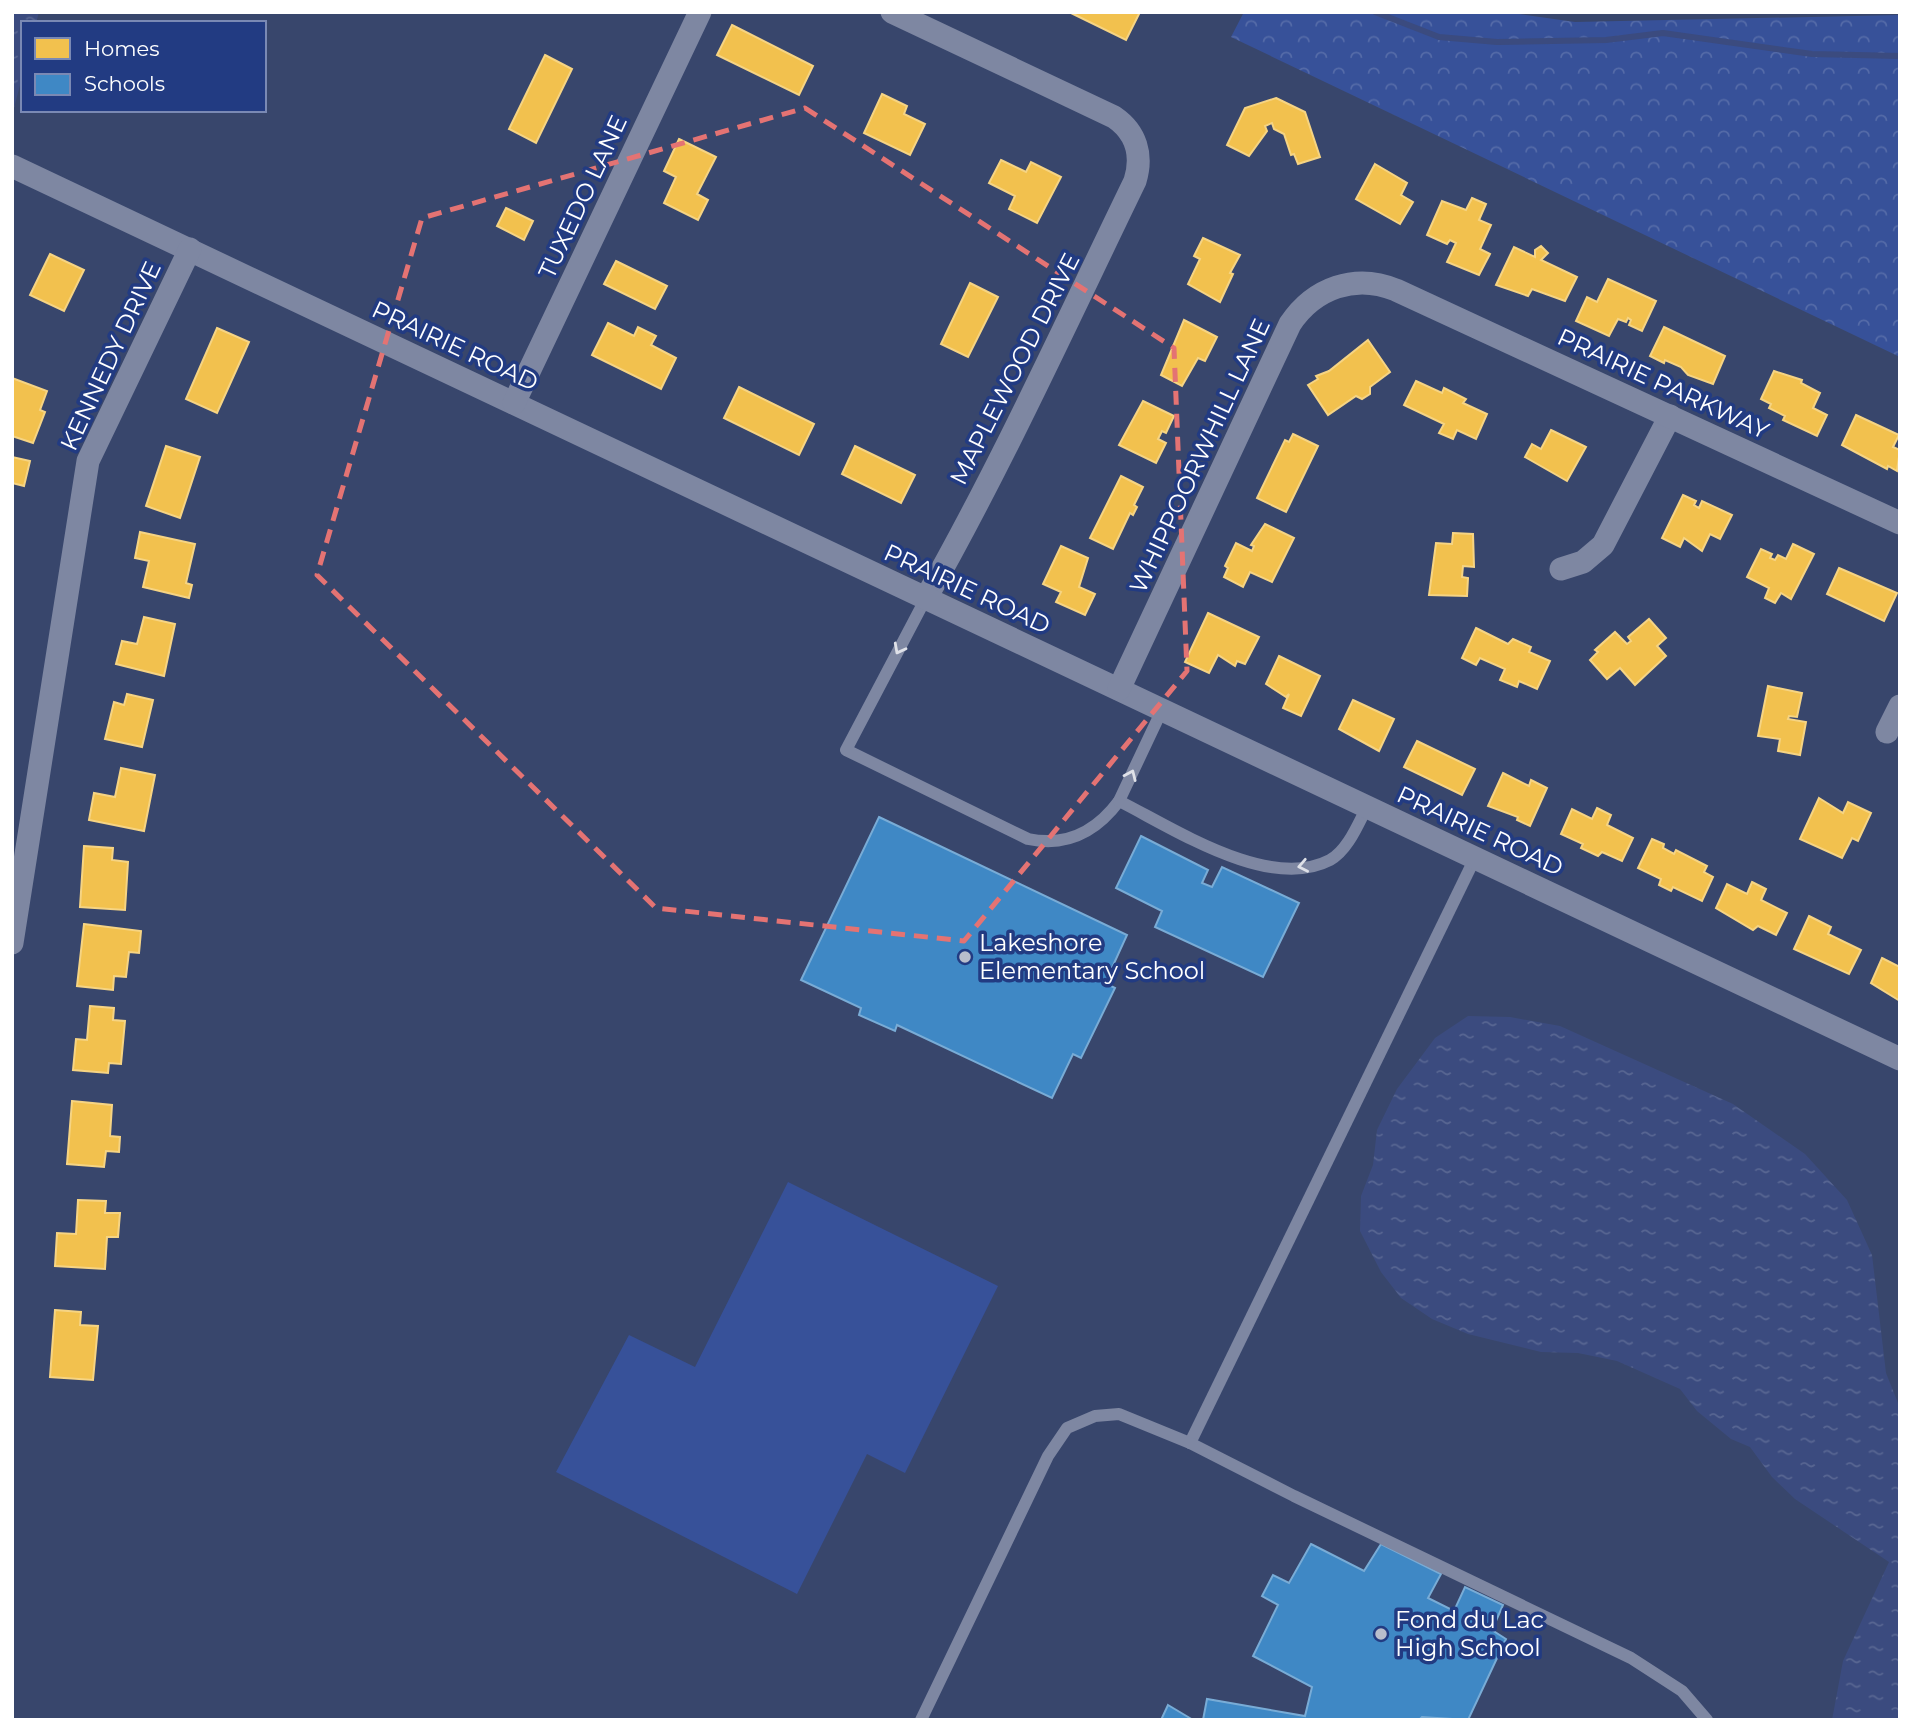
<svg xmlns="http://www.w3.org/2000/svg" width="1912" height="1732" viewBox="0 0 1912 1732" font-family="Montserrat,sans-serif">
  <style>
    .park { fill: url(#park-crowns) }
    .pitch { fill: #375199 }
    .water { fill: url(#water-ripples) }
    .homes { fill: #f2c14e; stroke: #f6d483; stroke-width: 2 }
    .schools { fill: #3f88c5; stroke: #79acd6; stroke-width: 2 }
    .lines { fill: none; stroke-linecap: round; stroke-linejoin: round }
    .stream { stroke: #3b4b7f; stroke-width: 6 }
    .lane { stroke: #7e87a2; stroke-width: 12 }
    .street { stroke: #7e87a2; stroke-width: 23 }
    .oneway { stroke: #dfe1e8 }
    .marked { fill: none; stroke: #e47373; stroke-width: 5; stroke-dasharray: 14 9; stroke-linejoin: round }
    .poi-dot { fill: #b9becc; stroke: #223b82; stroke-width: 2.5 }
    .labels { text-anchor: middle; stroke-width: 7; stroke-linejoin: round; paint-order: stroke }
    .street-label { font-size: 24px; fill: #fff; stroke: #223b82 }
    .poi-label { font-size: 24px; fill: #fff; stroke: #223b82; text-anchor: start }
  </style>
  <defs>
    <pattern id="park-crowns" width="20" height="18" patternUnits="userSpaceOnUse" patternTransform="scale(1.75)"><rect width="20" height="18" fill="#375199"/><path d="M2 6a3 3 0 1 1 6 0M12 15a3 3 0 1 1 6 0" fill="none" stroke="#556ba8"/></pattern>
    <pattern id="water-ripples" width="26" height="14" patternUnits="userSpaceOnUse" patternTransform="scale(1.75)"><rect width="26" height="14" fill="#3b4b7f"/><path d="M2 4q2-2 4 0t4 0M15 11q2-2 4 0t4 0" fill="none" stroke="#586692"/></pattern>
  </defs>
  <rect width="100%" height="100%" fill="#38466c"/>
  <polygon class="park" points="1244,12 1505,12 1575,22 1900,15 1900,357 1231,37"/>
  <polygon class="pitch" points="788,1182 998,1286 905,1473 867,1454 797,1594 556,1472 629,1335 695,1367"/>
  <g class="water">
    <polygon points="13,12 39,12 36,23 23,23 23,74 12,115"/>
    <polygon points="1468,1016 1510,1017 1560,1026 1733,1104 1805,1154 1847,1200 1872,1255 1886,1373 1900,1408 1900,1720 1832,1720 1843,1661 1889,1562 1795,1499 1772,1477 1750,1447 1731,1439 1697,1411 1680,1389 1617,1361 1578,1353 1541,1352 1468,1334 1432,1319 1401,1298 1381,1272 1360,1231 1361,1196 1373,1165 1377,1130 1397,1089 1435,1038"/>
  </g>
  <g class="homes">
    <polygon points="1069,12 1140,12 1126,40"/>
    <polygon points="732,25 813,66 799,95 717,55"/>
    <polygon points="545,55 572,69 536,143 509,129"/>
    <polygon points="882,94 907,106 904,114 925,124 910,155 864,133"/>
    <polygon points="1276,98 1305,112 1320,157 1298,164 1294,154 1291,155 1284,134 1274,129 1272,123 1265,126 1267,131 1249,156 1227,145 1245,108"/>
    <polygon points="679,139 716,157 697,194 708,200 698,220 664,203 676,177 664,171"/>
    <polygon points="1001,160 1026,172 1031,162 1061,177 1037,223 1009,209 1015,196 989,183"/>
    <polygon points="1375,164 1407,183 1401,195 1413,202 1400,224 1356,199"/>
    <polygon points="1472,198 1486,204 1479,220 1491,225 1480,249 1490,254 1479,275 1447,262 1456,243 1450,240 1447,244 1427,235 1442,201 1466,210"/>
    <polygon points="506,208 533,221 524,240 497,226"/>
    <polygon points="1203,238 1240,255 1230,273 1233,274 1220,302 1188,284 1200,259 1194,256"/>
    <polygon points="1541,246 1548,253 1541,260 1577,277 1565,301 1532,289 1528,296 1496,285 1514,247 1535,257 1535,250"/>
    <polygon points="50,254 84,270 64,311 30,295"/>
    <polygon points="616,261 667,286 655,309 604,284"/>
    <polygon points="1608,279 1656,301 1642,331 1629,325 1631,320 1628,318 1626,322 1618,319 1609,336 1576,321 1587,297 1597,302"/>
    <polygon points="970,283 998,297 968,357 941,344"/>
    <polygon points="1184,320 1217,337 1205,361 1198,358 1182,386 1161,375"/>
    <polygon points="608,323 634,336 638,327 656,336 651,345 676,358 661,389 592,355"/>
    <polygon points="1664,327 1725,356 1713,384 1688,375 1681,367 1665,360 1664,363 1650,356"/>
    <polygon points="217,328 249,342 217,413 186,399"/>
    <polygon points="1368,340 1390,372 1370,387 1370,394 1362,399 1356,396 1328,415 1308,385 1318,379 1316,376 1329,371"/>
    <polygon points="1774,371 1802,380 1801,383 1820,393 1813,408 1827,415 1817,436 1783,420 1785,416 1769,408 1771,404 1761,399"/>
    <polygon points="12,378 47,391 40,410 45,412 33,443 12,436"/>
    <polygon points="1416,381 1442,393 1444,388 1466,399 1463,403 1487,414 1476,439 1457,430 1453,439 1439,433 1444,424 1404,405"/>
    <polygon points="739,387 814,424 799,455 724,418"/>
    <polygon points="1143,401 1174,416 1166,433 1162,431 1158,439 1166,443 1156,463 1119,445"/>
    <polygon points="1856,415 1899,435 1893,447 1900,450 1897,471 1888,466 1887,469 1842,445"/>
    <polygon points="1551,430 1586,447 1567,481 1525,457 1532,444 1541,449"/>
    <polygon points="1293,434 1318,446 1286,512 1257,498 1285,440 1289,442"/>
    <polygon points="166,446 200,457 180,518 146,506"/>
    <polygon points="855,446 915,475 901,503 842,474"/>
    <polygon points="12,457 30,461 24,486 12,483"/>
    <polygon points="1121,476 1143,487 1134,505 1137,507 1133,515 1130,513 1113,549 1090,538"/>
    <polygon points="1683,495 1696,501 1694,505 1699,508 1702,501 1732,515 1720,539 1710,534 1702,551 1684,538 1680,547 1662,538"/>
    <polygon points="1265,524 1294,538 1272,582 1250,572 1243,587 1224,577 1228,568 1225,566 1236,543 1252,551 1254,546 1251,545"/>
    <polygon points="140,532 195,544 186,583 192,585 189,598 143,587 149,561 135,558"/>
    <polygon points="1453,533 1473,534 1474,567 1463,566 1462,577 1468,578 1467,596 1429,595 1436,543 1452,544"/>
    <polygon points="1793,544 1814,554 1791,599 1781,593 1775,603 1765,598 1769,588 1747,577 1761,549 1772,554 1770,558 1775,560 1778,555 1786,559"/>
    <polygon points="1061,546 1088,558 1079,587 1095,594 1085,615 1056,602 1061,592 1043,584"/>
    <polygon points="1839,568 1897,593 1884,621 1827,594"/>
    <polygon points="1208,613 1259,637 1245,664 1237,661 1235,666 1218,655 1209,673 1185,662"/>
    <polygon points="144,617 175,624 164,676 116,664 122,641 137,644"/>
    <polygon points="1649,619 1666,638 1657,646 1666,656 1635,685 1620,668 1607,679 1590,660 1598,652 1595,650 1615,632 1627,644 1631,641 1628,637"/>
    <polygon points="1476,628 1508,644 1513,639 1531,647 1529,652 1550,661 1537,689 1519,681 1517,687 1500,680 1505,669 1480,658 1476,665 1462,658"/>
    <polygon points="1279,656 1320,676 1301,716 1283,708 1289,694 1286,697 1266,684"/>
    <polygon points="1768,686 1802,693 1797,717 1789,716 1788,719 1806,722 1800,755 1778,751 1780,739 1758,736"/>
    <polygon points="127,694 153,700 142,747 105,739 114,702 124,705"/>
    <polygon points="1353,700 1394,719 1379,751 1339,729"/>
    <polygon points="1417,741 1475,769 1462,795 1404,767"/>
    <polygon points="121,768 155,775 144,831 89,820 94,793 115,797"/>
    <polygon points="1503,773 1529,786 1531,780 1547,788 1530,826 1517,820 1518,817 1488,806"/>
    <polygon points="1819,798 1843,813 1848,802 1871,813 1858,841 1852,838 1842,858 1800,839"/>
    <polygon points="1597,808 1611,815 1607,825 1633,838 1622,861 1602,852 1598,856 1581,848 1583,844 1561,834 1572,809 1592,819"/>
    <polygon points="1652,839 1664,844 1663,848 1674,854 1676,850 1707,866 1704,872 1713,877 1702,901 1673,887 1671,891 1659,885 1661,879 1638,868"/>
    <polygon points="84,846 113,848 112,860 128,862 125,910 80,907"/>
    <polygon points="1752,882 1766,889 1761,900 1787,913 1776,935 1758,926 1753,930 1716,908 1727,884 1747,894"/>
    <polygon points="1809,916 1831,927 1828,934 1861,950 1849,974 1794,949"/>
    <polygon points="84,924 141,931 139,953 129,952 126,977 114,976 113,990 77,986"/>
    <polygon points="1882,958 1900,967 1900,1001 1871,983"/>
    <polygon points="90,1006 114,1008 113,1020 125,1021 121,1064 109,1063 108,1073 73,1070 76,1039 87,1040"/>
    <polygon points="72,1101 112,1105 110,1136 120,1137 119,1152 106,1151 104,1167 67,1164"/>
    <polygon points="78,1200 106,1201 105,1213 120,1213 118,1237 107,1237 105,1269 55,1266 57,1233 76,1234"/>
    <polygon points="55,1310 81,1312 80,1325 98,1326 93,1380 50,1377"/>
  </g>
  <g class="schools">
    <polygon points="879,817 1127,935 1105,983 1115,988 1081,1058 1073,1054 1052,1098 897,1025 895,1031 859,1015 861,1008 801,980"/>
    <polygon points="1141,836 1208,870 1202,883 1212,887 1222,867 1299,903 1263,977 1155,927 1162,911 1116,888"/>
    <polygon points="1311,1544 1364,1571 1381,1544 1441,1574 1428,1598 1454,1611 1465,1587 1503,1605 1492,1630 1506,1639 1468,1720 1422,1717 1419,1720 1203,1720 1207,1699 1305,1716 1312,1687 1253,1656 1278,1605 1262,1596 1273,1575 1289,1583"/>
    <polygon points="1168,1705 1193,1720 1161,1720"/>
  </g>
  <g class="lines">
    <polyline class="stream" points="1375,12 1439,37 1497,42 1606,40 1663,33 1812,54 1900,56"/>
    <g class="lane">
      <path d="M 926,598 L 846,750 L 1028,839 C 1066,847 1096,832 1119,801"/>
      <path d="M 1162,710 L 1119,801 C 1173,828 1269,892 1330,860 C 1348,850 1358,824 1367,807"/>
      <polyline points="1190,1443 1475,858"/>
      <polyline points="921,1720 1048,1456 1067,1428 1095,1416 1119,1414 1190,1443 1294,1496 1631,1658 1682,1691 1707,1720"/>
    </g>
    <g class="street">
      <path d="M 892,12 L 1114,117 C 1136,132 1143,155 1135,181 C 1067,321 1003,462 926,598"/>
      <polyline points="12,166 1900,1059"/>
      <polyline points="514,403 700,12"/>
      <polyline points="1561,569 1583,562 1603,545 1670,416"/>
      <path d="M 1119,689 L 1290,324 C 1314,288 1355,273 1396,290 L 1900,523"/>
      <polyline points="1887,732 1900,706"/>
      <polyline points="12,943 88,461 190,249"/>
    </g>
  </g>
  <defs><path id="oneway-chevron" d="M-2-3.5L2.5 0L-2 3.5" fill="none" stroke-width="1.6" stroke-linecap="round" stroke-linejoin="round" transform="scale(1.75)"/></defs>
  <g class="oneway">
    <use href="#oneway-chevron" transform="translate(899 649) rotate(118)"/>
    <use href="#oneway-chevron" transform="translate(1131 775) rotate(-66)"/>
    <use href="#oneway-chevron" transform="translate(1303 866) rotate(169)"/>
  </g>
  <path class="marked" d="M 805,108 L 1174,348 L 1187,671 L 964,941 L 656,908 L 317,575 L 422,218 Z"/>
  <g class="poi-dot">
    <circle cx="965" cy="957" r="7"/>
    <circle cx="1381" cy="1634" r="7"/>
  </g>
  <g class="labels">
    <g class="street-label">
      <text transform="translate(583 197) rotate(-65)" y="8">TUXEDO LANE</text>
      <text transform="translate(455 346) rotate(25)" y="8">PRAIRIE ROAD</text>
      <text transform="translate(111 356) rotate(-65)" y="8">KENNEDY DRIVE</text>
      <text transform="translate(1015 369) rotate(-63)" y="8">MAPLEWOOD DRIVE</text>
      <text transform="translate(1663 384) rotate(25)" y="8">PRAIRIE PARKWAY</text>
      <text transform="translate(1200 456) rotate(-65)" y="8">WHIPPOORWHILL LANE</text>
      <text transform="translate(967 589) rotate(25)" y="8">PRAIRIE ROAD</text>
      <text transform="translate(1480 831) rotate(25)" y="8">PRAIRIE ROAD</text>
    </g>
    <g class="poi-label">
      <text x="979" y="951">Lakeshore<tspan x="979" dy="28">Elementary School</tspan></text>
      <text x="1395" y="1628">Fond du Lac<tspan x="1395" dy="28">High School</tspan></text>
    </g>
  </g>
  <rect width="1912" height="1732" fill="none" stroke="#ffffff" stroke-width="28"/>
  <rect x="21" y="21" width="245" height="91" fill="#223b82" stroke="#7a89b4" stroke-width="2"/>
  <rect x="35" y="38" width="35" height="21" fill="#f2c14e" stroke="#7a89b4" stroke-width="2"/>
  <text x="84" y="56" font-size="21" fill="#ffffff">Homes</text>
  <rect x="35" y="74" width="35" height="21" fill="#3f88c5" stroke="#7a89b4" stroke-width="2"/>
  <text x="84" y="91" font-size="21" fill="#ffffff">Schools</text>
</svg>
